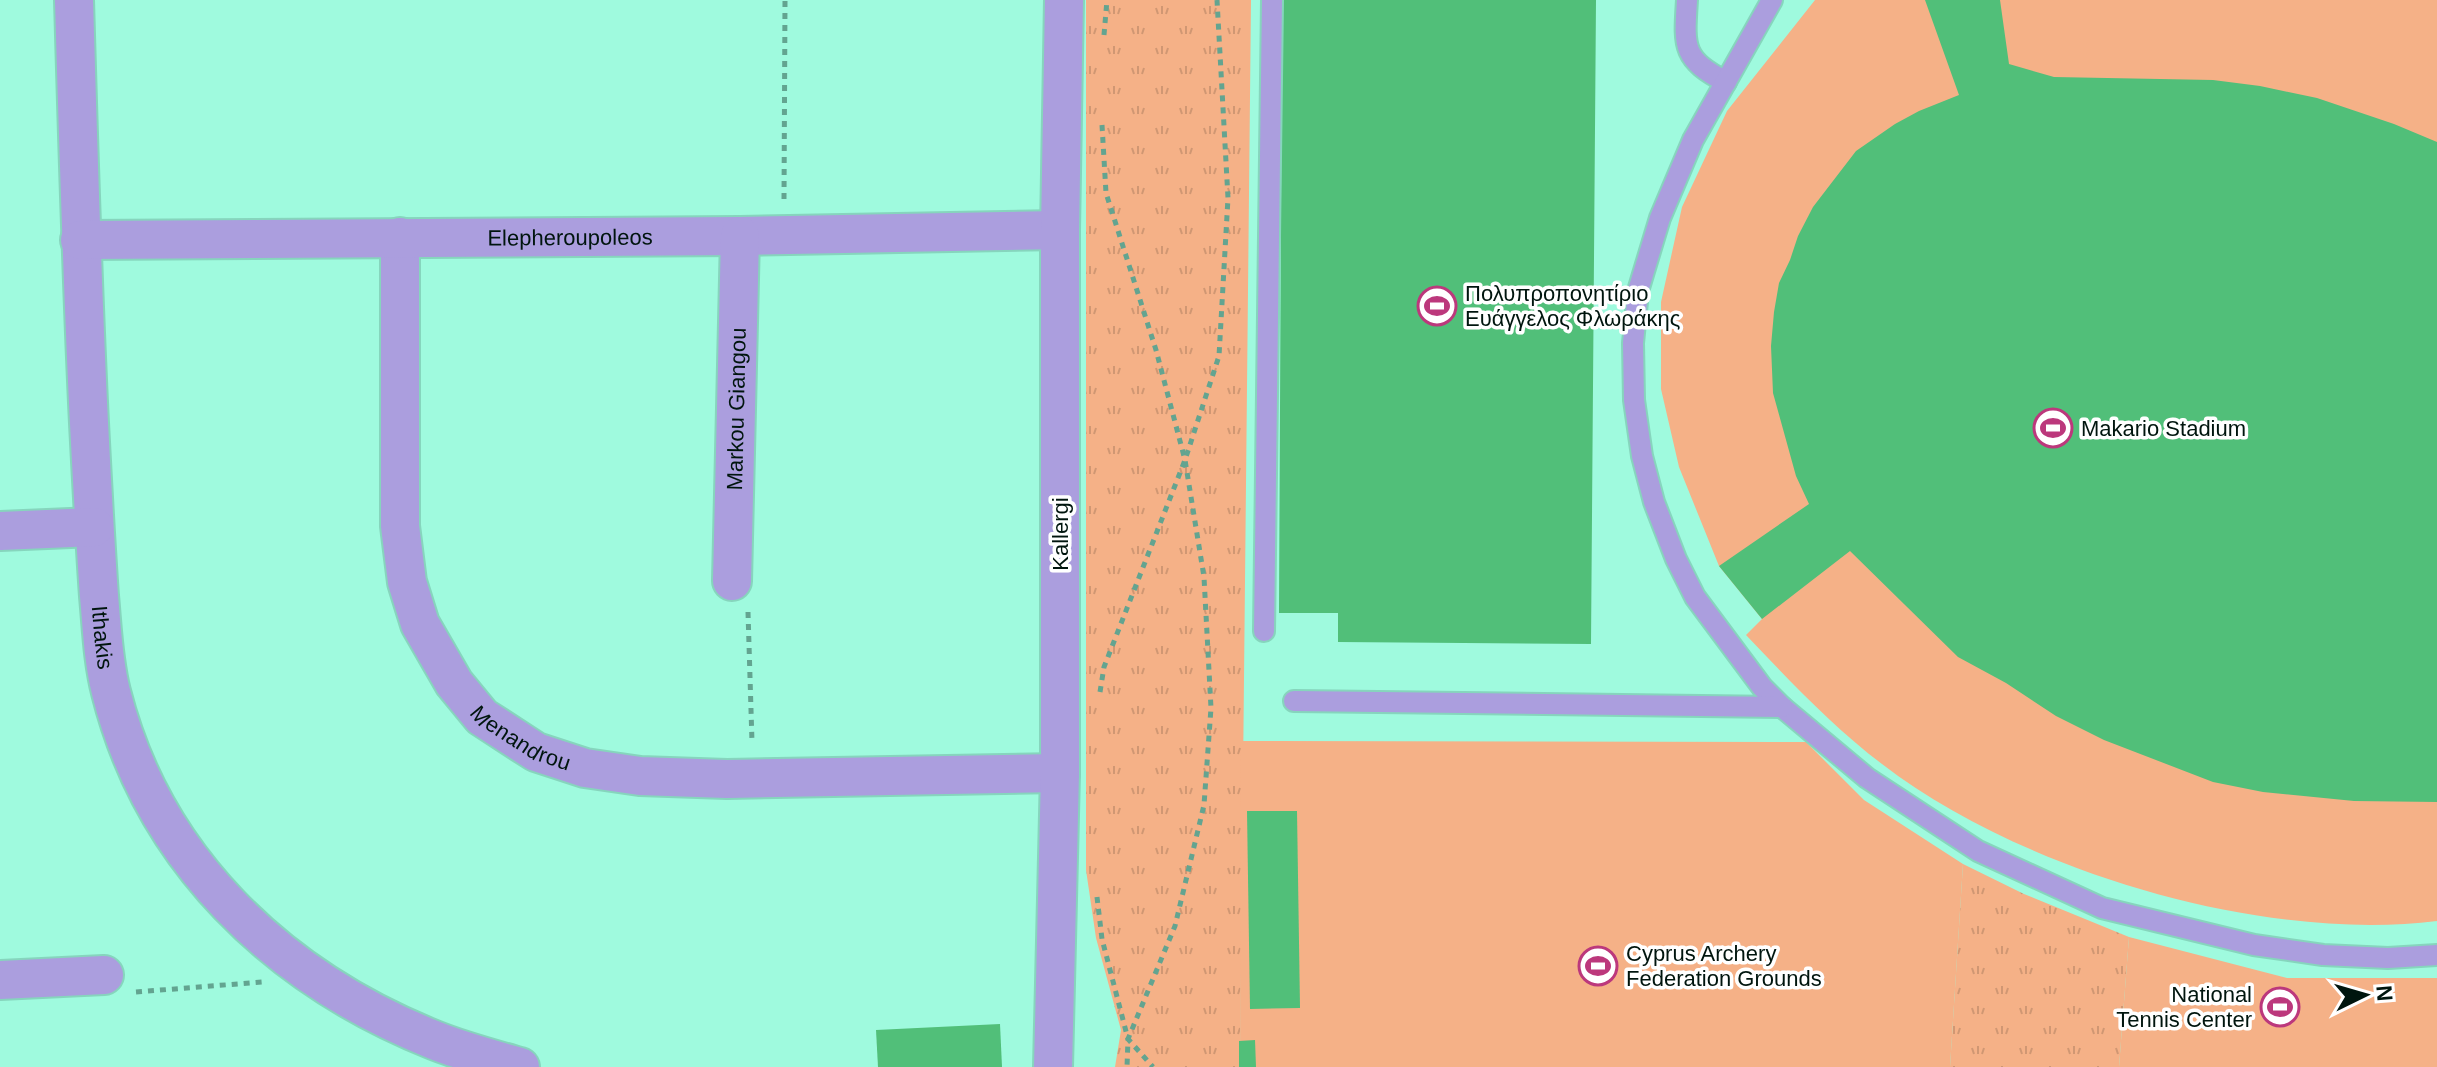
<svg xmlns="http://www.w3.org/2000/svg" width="2437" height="1067" viewBox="0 0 2437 1067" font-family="Arial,sans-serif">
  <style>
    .grass { fill: url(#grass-tufts) }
    .pitch { fill: #f5b187 }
    .building { fill: #51bf79 }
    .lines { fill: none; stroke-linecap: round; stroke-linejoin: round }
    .lane-casing { stroke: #86d5bd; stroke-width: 24 }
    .street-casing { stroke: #86d5bd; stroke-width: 42 }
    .path { stroke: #63a490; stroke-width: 5; stroke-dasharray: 6 6; stroke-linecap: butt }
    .lane { stroke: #ab9ede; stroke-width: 20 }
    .street { stroke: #ab9ede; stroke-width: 38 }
    .labels { text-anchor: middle; stroke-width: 7; stroke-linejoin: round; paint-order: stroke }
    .street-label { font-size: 22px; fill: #00150e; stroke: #fff }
    .poi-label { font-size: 22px; fill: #00150e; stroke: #fff; text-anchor: start }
  </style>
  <defs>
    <pattern id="grass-tufts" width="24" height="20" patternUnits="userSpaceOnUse" patternTransform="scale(2)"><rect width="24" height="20" fill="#f5b187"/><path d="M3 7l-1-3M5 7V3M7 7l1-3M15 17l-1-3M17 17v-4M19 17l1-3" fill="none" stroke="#d09773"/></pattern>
  </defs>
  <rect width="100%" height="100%" fill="#9ffade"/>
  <g class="grass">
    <polygon points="1086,0 1251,0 1240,1067 1115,1067 1121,1030 1096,938 1086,870"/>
    <polygon points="1963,864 2024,894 2129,937 2119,1067 1950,1067"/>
  </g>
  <g class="pitch">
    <path d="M 1815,0 L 2437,0 L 2437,921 C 2263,943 2021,871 1882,764 C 1832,726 1789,680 1746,635 L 1762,619 L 1719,566 L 1679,467 L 1661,389 L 1661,302 L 1682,207 L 1727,111 Z"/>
    <polygon points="1241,741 1806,742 1864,800 1963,864 1950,1067 1240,1067"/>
    <polygon points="2129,937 2287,978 2437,978 2437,1067 2119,1067"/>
  </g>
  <g class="building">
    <polygon points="1282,0 1596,0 1591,644 1338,642 1338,613 1279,613"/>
    <polygon points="1925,0 2000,0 2009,64 2054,77 2213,80 2260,86 2317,98 2394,124 2437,142 2437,802 2354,801 2263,792 2213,782 2104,740 2056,716 2006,683 1958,657 1850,551 1762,619 1719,566 1809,504 1796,476 1773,393 1771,346 1774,312 1779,283 1790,260 1798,236 1813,207 1856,151 1895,124 1919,111 1959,95"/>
    <polygon points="1247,811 1297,811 1300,1008 1250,1009"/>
    <polygon points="1000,1024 1002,1067 878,1067 876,1030"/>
    <polygon points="1255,1040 1256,1067 1239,1067 1239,1041"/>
  </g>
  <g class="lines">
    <g class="lane-casing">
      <g id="lane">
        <path d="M 1687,0 C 1684,47 1682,59 1726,82"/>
        <polyline points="1772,0 1693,140 1660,218 1638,291 1633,343 1634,400 1642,456 1654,502 1676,559 1695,597 1762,687 1782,707 1867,778 1978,851 2102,908 2254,945 2323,955 2388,958 2437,955"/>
        <polyline points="1264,631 1272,0"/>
        <polyline points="1294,701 1782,707"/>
      </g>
    </g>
    <g class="street-casing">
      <g id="street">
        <path id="s1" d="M 74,0 C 78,141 82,282 89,423 C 92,481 95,539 99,596 C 102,628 103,661 111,692 C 153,859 277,977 434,1040 C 461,1051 491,1059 520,1067"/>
        <path id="s2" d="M 400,237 L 400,526 L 407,582 L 420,624 L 454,683 L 482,717 L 536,752 L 585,768 L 640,776 L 727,779 L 1060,773"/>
        <path id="s3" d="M 80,240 L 740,236 L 1060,230"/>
        <polyline points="0,531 94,527"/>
        <path id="s4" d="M 732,581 L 740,236"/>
        <polyline points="0,980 104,975"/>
        <polyline points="1053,1067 1060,773 1060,230 1064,0"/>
      </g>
    </g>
    <g class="path">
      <polyline points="1104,35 1107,0"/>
      <polyline points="1102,125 1106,193 1156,350 1185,460 1204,577 1211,708 1204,805 1175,926 1128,1039 1127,1067"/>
      <polyline points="784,199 785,0"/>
      <polyline points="748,612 752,742"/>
      <polyline points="1100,692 1104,667 1185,460 1219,356 1228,198 1217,0"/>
      <polyline points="1097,897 1102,939 1128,1039 1153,1067"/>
      <polyline points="136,992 262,982"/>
    </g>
    <use href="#lane" class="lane"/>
    <use href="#street" class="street"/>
  </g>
  <defs>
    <g id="stadium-ring" transform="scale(2)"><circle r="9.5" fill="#fff" stroke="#bc387c" stroke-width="1.5"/><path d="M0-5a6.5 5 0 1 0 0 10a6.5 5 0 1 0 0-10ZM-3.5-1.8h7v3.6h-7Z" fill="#bc387c"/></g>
  </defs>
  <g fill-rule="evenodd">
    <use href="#stadium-ring" x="1437" y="306"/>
    <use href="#stadium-ring" x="2053" y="428"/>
    <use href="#stadium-ring" x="1598" y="966"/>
    <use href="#stadium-ring" x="2280" y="1007"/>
  </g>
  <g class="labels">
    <g class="street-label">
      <text dy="8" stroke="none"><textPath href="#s3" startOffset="490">Elepheroupoleos</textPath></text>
      <text dy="8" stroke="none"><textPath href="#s4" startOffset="172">Markou Giangou</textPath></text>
      <text transform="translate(1060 534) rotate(-90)" y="8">Kallergi</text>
      <text dy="8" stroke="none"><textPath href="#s1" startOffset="638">Ithakis</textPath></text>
      <text dy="8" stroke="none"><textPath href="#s2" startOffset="546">Menandrou</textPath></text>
    </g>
    <g class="poi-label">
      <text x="1465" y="301">Πολυπροπονητίριο<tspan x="1465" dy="25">Ευάγγελος Φλωράκης</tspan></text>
      <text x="2081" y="436">Makario Stadium</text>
      <text x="1626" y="961">Cyprus Archery<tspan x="1626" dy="25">Federation Grounds</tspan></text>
      <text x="2252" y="1002" text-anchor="end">National<tspan x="2252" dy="25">Tennis Center</tspan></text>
    </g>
  </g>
  <g transform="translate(2365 995) rotate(85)" stroke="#ffffff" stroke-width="6" paint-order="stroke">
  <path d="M0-6L14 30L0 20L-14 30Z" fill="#00150e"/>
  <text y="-12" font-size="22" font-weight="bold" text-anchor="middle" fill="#00150e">N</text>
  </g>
</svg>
